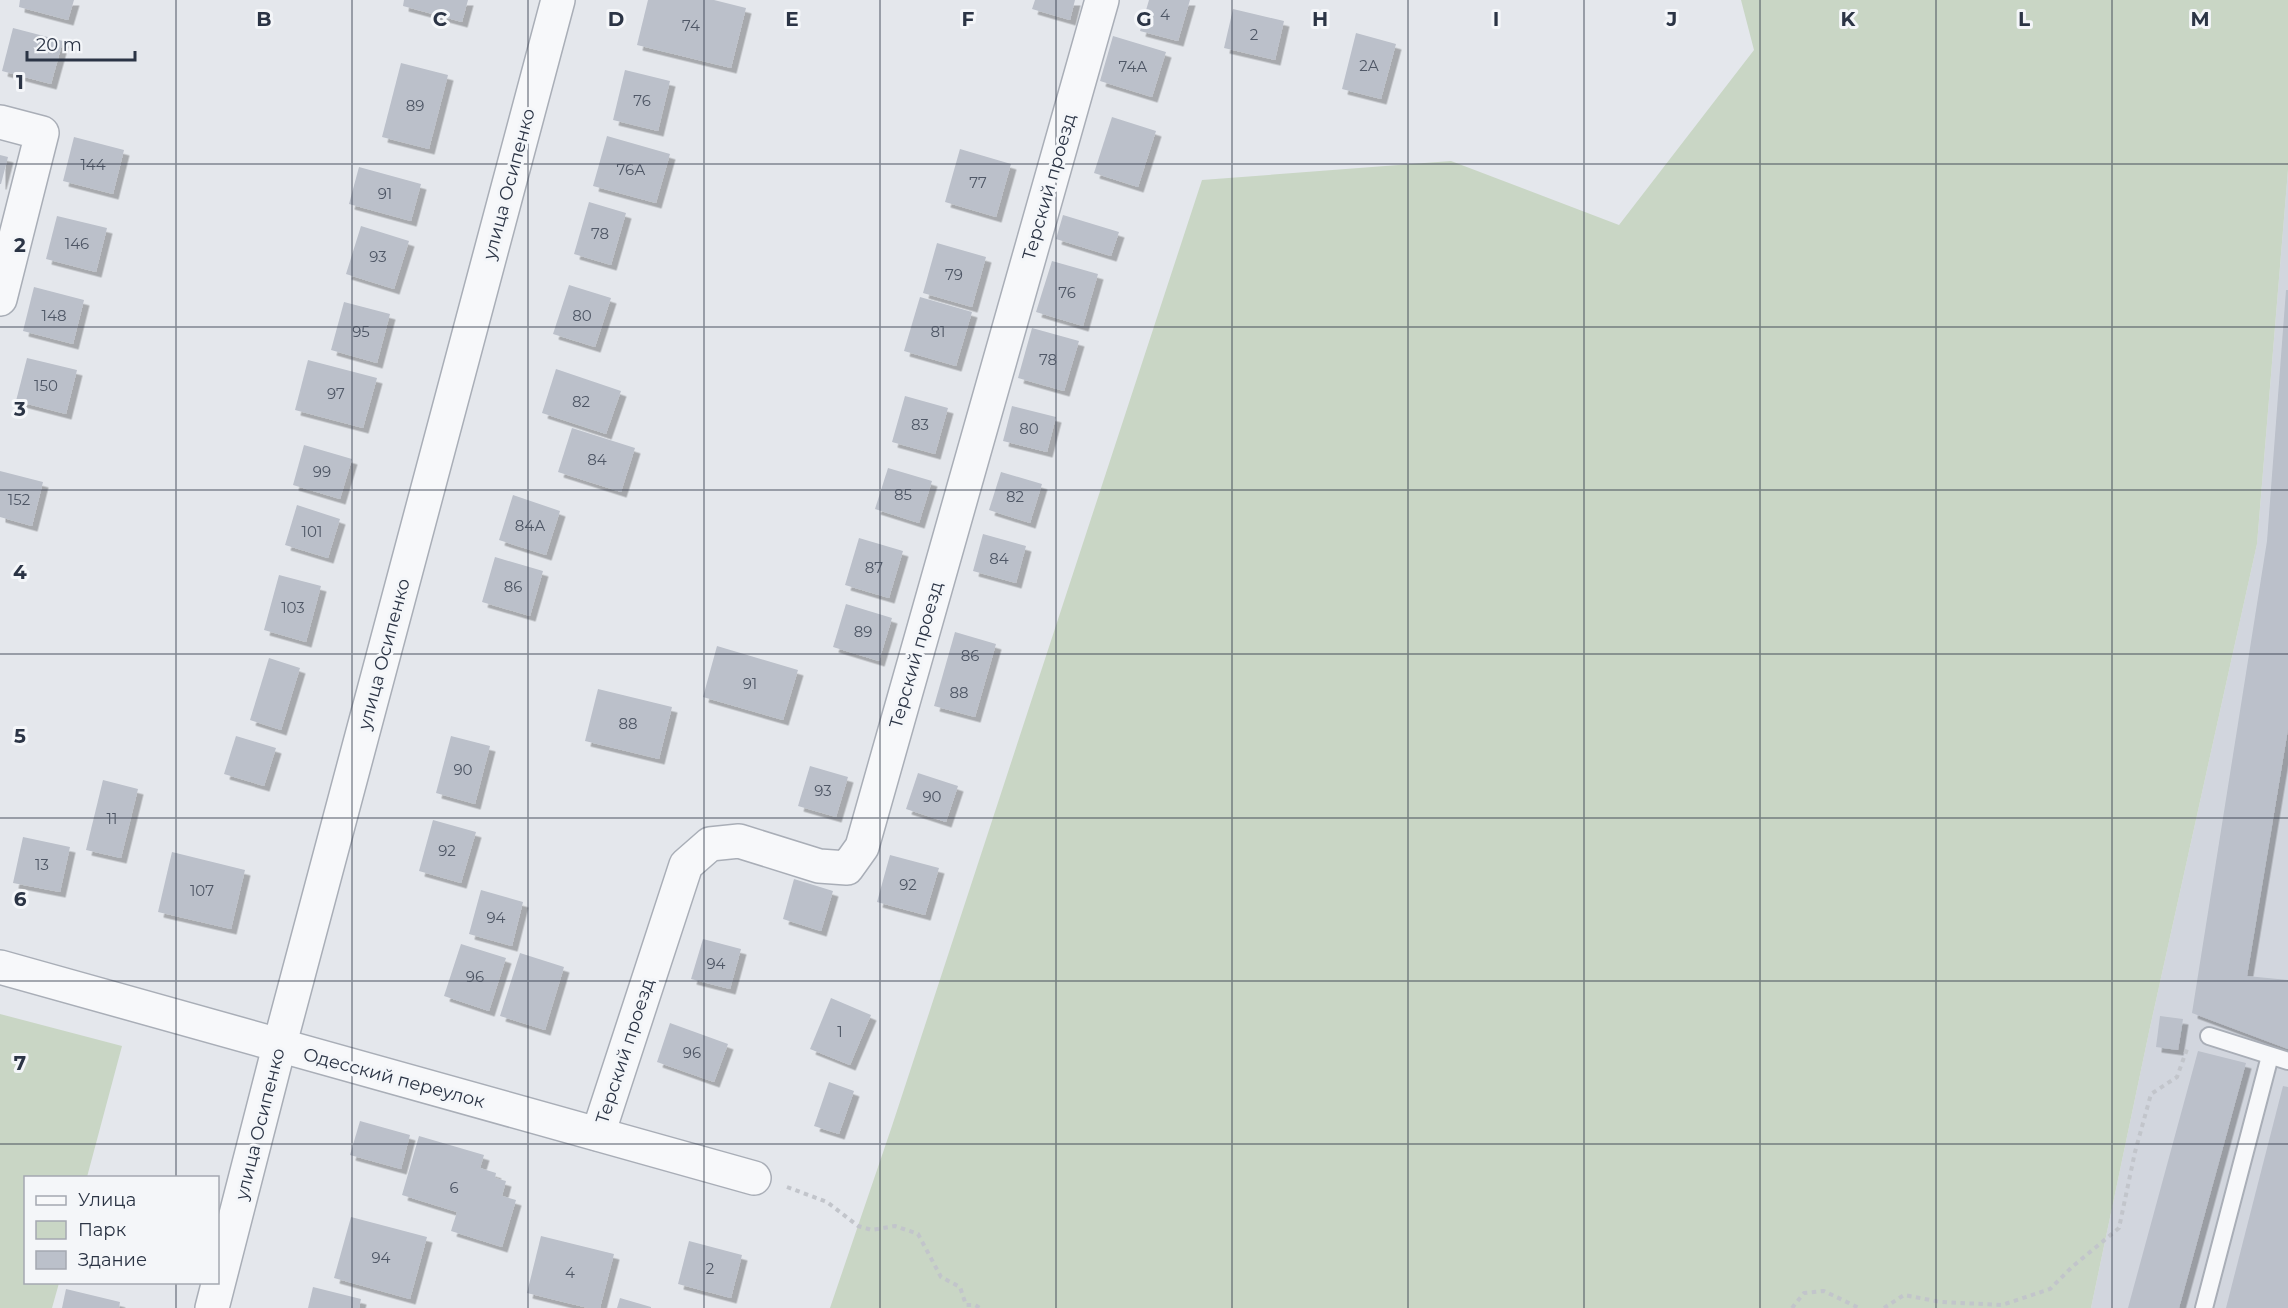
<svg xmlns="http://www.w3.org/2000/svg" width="2288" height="1308" viewBox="0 0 2288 1308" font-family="Montserrat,sans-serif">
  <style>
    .built { fill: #d2d6de }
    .green { fill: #c9d6c5 }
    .building { fill: #bbc0ca; filter: url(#shadow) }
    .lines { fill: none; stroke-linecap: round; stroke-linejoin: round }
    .service-casing { stroke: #a9aeb7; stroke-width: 20 }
    .minor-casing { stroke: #a9aeb7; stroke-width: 36 }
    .tertiary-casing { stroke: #a9aeb7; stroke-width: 36 }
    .path { stroke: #c2c5cb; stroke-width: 4; stroke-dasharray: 4.5 4.5; stroke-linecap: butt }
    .service { stroke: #f7f8fa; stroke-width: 16 }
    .minor { stroke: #f7f8fa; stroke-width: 33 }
    .tertiary { stroke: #f7f8fa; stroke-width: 33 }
    .grid { fill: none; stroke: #2b3445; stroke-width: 1.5; stroke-opacity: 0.55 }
    .labels { text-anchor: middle; stroke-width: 6; stroke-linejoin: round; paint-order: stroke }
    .number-label { font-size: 15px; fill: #4f5766 }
    .street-label { font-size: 18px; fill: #2b3445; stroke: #f4f6f9 }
    .grid-label { font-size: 20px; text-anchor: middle; font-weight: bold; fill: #2b3445; stroke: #f4f6f9; stroke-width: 6; stroke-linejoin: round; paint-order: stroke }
  </style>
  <defs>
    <filter id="shadow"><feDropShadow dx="5.5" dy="5.5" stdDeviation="0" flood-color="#0004"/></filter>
  </defs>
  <rect width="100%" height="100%" fill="#e4e7ec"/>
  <polygon class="built" points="2288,170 2288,1308 2091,1308 2149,1032 2257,544"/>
  <g class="green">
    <polygon points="1741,0 2288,0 2288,170 2257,544 2149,1032 2091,1308 830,1308 892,1126 1202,180 1451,161 1619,225 1754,50"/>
    <polygon points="0,1014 122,1046 87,1177 26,1178 26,1282 59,1283 52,1308 0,1308"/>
  </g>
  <g class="building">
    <polygon points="20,0 74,0 68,20 19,7"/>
    <polygon points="404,0 468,0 462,22 403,6"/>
    <polygon points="648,0 714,0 746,8 731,68 637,45"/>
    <polygon points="1035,0 1075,0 1070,20 1032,9"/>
    <polygon points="1149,0 1190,0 1178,41 1140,31"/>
    <polygon points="1233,9 1284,21 1275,60 1224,48"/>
    <polygon points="13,28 63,41 51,84 2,71"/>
    <polygon points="1356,33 1396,44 1381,99 1342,89"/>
    <polygon points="1113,36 1166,52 1152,97 1100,81"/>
    <polygon points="401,63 448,75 429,149 382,137"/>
    <polygon points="625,70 670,81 658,131 613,120"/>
    <polygon points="1112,117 1156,131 1138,187 1094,173"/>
    <polygon points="607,136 670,154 656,203 593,186"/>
    <polygon points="74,137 124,150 113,194 63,181"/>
    <polygon points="960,149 1011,164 996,217 945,202"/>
    <polygon points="0,155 8,157 1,184 0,184"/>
    <polygon points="359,167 421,184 411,221 349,204"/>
    <polygon points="589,202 626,213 611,265 574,254"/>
    <polygon points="1063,215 1119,232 1111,256 1056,239"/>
    <polygon points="57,216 107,228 96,272 46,259"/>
    <polygon points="361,226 409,241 394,289 346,274"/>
    <polygon points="937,243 986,257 972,307 923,293"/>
    <polygon points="1052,261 1098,274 1083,326 1036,312"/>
    <polygon points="569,285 611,298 595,347 553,334"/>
    <polygon points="34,287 84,300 73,344 23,331"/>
    <polygon points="2286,290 2288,290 2288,729 2247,976 2288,980 2288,1049 2192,1013 2267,541"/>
    <polygon points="920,297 972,312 956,366 904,351"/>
    <polygon points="344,302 390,314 377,363 331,350"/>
    <polygon points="1032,328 1079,341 1064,391 1018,378"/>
    <polygon points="27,358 77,370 66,414 16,401"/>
    <polygon points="308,360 377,378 363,428 295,410"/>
    <polygon points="556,369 621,391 606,434 542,413"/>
    <polygon points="905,396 948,408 935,454 892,442"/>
    <polygon points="1012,406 1056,417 1047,452 1003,441"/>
    <polygon points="572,428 635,448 621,492 558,472"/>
    <polygon points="304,445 352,459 340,499 293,485"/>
    <polygon points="888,468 932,481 919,523 875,509"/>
    <polygon points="0,471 43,482 32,526 0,517"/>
    <polygon points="1001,472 1042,484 1030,523 989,510"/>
    <polygon points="513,495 560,511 546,555 499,540"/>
    <polygon points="297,505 340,519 328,558 285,545"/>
    <polygon points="983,534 1026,546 1016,583 973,571"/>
    <polygon points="859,538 903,551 889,598 845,585"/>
    <polygon points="495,557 543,571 530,616 482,602"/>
    <polygon points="279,575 321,586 306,642 264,630"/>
    <polygon points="846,604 892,618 879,661 833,647"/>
    <polygon points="955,632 996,644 975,717 934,706"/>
    <polygon points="717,646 798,670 783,720 703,697"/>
    <polygon points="269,658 300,668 281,730 250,720"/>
    <polygon points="598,689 672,707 659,759 585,741"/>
    <polygon points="236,736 276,748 264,786 224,774"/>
    <polygon points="451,736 490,746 475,804 436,793"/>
    <polygon points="810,766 848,777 836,817 798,806"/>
    <polygon points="918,773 958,786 946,822 906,809"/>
    <polygon points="103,780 138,789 121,858 86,850"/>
    <polygon points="433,820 476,832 461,883 419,871"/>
    <polygon points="23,837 70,847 60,892 13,883"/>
    <polygon points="172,852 245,870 231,929 158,912"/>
    <polygon points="890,855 939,868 925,915 877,902"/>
    <polygon points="794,879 833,891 821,931 783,919"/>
    <polygon points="481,890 523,902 512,946 469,934"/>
    <polygon points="703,939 741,949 730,989 691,979"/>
    <polygon points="461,944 506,958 489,1011 444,996"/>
    <polygon points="520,953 564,967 545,1030 500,1016"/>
    <polygon points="831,998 871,1015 850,1065 810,1049"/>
    <polygon points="2160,1016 2183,1019 2178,1050 2156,1047"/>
    <polygon points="670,1023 728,1044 714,1082 657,1062"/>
    <polygon points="2198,1051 2246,1063 2179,1308 2128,1308"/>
    <polygon points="829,1082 854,1091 839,1134 814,1126"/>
    <polygon points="2283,1086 2288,1087 2288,1308 2226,1308"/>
    <polygon points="360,1121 410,1135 401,1169 350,1155"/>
    <polygon points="419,1136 484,1155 480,1168 496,1173 495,1178 506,1181 502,1196 516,1200 502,1247 451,1231 457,1212 402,1195"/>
    <polygon points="351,1217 427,1237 410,1299 334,1278"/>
    <polygon points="541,1236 614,1254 600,1308 588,1308 527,1293"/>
    <polygon points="689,1241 742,1255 731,1298 678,1284"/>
    <polygon points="313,1287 361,1299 359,1308 308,1308"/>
    <polygon points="66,1289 120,1302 119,1308 62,1308"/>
    <polygon points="620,1298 651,1307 651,1308 617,1308"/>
  </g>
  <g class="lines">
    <g class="service-casing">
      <g id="service">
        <polyline points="2209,1036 2288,1061"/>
        <polyline points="2204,1308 2270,1056"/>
      </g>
    </g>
    <g class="minor-casing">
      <g id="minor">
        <polyline points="0,122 42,133 0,299"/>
        <polyline points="0,967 754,1178"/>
        <polyline points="598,1134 686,865 710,844 739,841 819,866 847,868 862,847 1102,0"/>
      </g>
    </g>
    <g class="tertiary-casing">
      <polyline id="tertiary" points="212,1308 279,1047 558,0"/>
    </g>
    <g class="path">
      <polyline points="787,1187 827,1202 858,1226 872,1230 895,1226 918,1234 941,1277 960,1287 966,1305 975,1305 980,1308"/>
      <polyline points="1792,1308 1804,1293 1824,1291 1859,1308"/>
      <polyline points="1884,1308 1904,1295 1941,1302 2002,1305 2050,1289 2072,1267 2119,1228 2135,1152 2151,1094 2177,1077 2187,1049"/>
    </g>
    <use href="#service" class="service"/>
    <use href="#minor" class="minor"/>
    <use href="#tertiary" class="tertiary"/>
  </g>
  <path class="grid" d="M 176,0 L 176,1178M 352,0 L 352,1308M 528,0 L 528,1308M 704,0 L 704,1308M 880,0 L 880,1308M 1056,0 L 1056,1308M 1232,0 L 1232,1308M 1408,0 L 1408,1308M 1584,0 L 1584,1308M 1760,0 L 1760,1308M 1936,0 L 1936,1308M 2112,0 L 2112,1308M 0,164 L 2288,164M 0,327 L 2288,327M 0,490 L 2288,490M 0,654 L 2288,654M 0,818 L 2288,818M 0,981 L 2288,981M 0,1144 L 2288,1144M 176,1282 L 176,1308"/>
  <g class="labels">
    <g class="number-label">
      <text x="1165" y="20">4</text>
      <text x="691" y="31">74</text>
      <text x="1254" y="40">2</text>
      <text x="1369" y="71">2А</text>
      <text x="1133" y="72">74А</text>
      <text x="642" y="106">76</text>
      <text x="415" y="111">89</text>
      <text x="93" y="170">144</text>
      <text x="631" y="175">76А</text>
      <text x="978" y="188">77</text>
      <text x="385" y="199">91</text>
      <text x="600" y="239">78</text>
      <text x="77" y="249">146</text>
      <text x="378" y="262">93</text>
      <text x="954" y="280">79</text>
      <text x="1067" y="298">76</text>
      <text x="54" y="321">148</text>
      <text x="582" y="321">80</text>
      <text x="361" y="337">95</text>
      <text x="938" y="337">81</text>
      <text x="1048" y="365">78</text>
      <text x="46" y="391">150</text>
      <text x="336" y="399">97</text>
      <text x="581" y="407">82</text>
      <text x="920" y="430">83</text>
      <text x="1029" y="434">80</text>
      <text x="597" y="465">84</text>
      <text x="322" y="477">99</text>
      <text x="903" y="500">85</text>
      <text x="1015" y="502">82</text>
      <text x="19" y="505">152</text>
      <text x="530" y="531">84А</text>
      <text x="312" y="537">101</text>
      <text x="999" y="564">84</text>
      <text x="874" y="573">87</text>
      <text x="513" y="592">86</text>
      <text x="293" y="613">103</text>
      <text x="863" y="637">89</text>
      <text x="970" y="661">86</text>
      <text x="750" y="689">91</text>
      <text x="959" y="698">88</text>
      <text x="628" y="729">88</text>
      <text x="463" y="775">90</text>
      <text x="823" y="796">93</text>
      <text x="932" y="802">90</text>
      <text x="112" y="824">11</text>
      <text x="447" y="856">92</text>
      <text x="42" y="870">13</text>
      <text x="908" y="890">92</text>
      <text x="202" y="896">107</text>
      <text x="496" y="923">94</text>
      <text x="716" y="969">94</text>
      <text x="475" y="982">96</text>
      <text x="840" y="1037">1</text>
      <text x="692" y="1058">96</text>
      <text x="454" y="1193">6</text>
      <text x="381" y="1263">94</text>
      <text x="710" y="1274">2</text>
      <text x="570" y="1278">4</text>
    </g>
    <g class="street-label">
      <text transform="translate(509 184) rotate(-75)" y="6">улица Осипенко</text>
      <text transform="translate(1049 187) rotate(-74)" y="6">Терский проезд</text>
      <text transform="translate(384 654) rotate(-75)" y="6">улица Осипенко</text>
      <text transform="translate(916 655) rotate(-74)" y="6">Терский проезд</text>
      <text transform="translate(625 1051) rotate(-72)" y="6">Терский проезд</text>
      <text transform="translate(394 1078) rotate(15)" y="6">Одесский переулок</text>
      <text transform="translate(260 1124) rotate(-76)" y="6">улица Осипенко</text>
    </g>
  </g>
  <g class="grid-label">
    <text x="264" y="26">B</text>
    <text x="440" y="26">C</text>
    <text x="616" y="26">D</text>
    <text x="792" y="26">E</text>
    <text x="968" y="26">F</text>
    <text x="1144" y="26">G</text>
    <text x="1320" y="26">H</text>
    <text x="1496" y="26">I</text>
    <text x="1672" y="26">J</text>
    <text x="1848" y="26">K</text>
    <text x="2024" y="26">L</text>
    <text x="2200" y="26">M</text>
    <text x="20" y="89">1</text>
    <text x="20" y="252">2</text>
    <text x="20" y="416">3</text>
    <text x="20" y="579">4</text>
    <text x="20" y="743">5</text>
    <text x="20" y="906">6</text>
    <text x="20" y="1070">7</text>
  </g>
  <rect x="24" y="1176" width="195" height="108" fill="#f4f6f9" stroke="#a4a8b1" stroke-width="1.5"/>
  <rect x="36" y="1196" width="30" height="9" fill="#f7f8fa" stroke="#a4a8b1" stroke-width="1.5"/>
  <text x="78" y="1206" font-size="18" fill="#2b3445">Улица</text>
  <rect x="36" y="1221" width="30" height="18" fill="#c9d6c5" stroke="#a4a8b1" stroke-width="1.5"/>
  <text x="78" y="1236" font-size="18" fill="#2b3445">Парк</text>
  <rect x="36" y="1251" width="30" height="18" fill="#bbc0ca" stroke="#a4a8b1" stroke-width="1.5"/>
  <text x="78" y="1266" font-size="18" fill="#2b3445">Здание</text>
  <path d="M27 51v9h108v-9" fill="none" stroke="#2b3445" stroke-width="3"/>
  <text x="36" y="51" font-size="18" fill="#2b3445" stroke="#f4f6f9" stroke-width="4.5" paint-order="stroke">20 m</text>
</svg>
